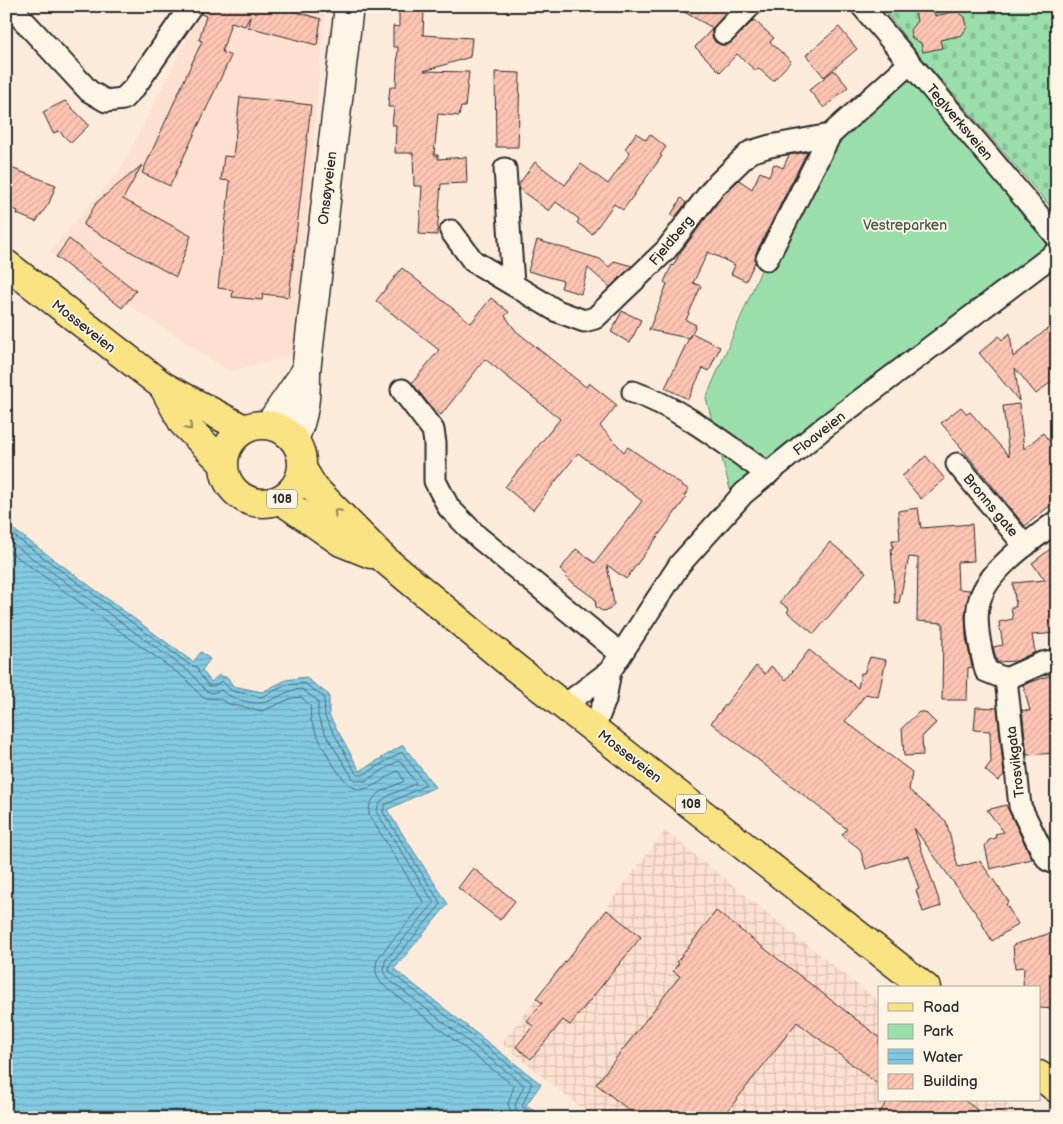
<svg xmlns="http://www.w3.org/2000/svg" width="1063" height="1124" viewBox="0 0 1063 1124" font-family="'Balsamiq Sans',sans-serif">
  <style>
    .built { fill: #fde0cf }
    .industrial { fill: url(#industrial-grid) }
    .cemetery { fill: url(#cemetery-stones); stroke: #62856b }
    .park { fill: #9adfab; stroke: #62856b }
    .water { fill: url(#water-rules); stroke: #5f8a99 }
    .lines { fill: none; stroke-linecap: round; stroke-linejoin: round }
    .shore { stroke: #4e6b75; stroke-width: 1 }
    .building { fill: url(#building-hatch); stroke: #2b2b2b }
    .minor-casing { stroke: #2b2b2b; stroke-width: 25 }
    .tertiary-casing { stroke: #2b2b2b; stroke-width: 31 }
    .primary-casing { stroke: #2b2b2b; stroke-width: 31 }
    .minor { stroke: #fcf5e5; stroke-width: 21 }
    .tertiary { stroke: #fcf5e5; stroke-width: 28 }
    .primary { stroke: #f8e281; stroke-width: 28 }
    .oneway { stroke: #928656 }
    .labels { text-anchor: middle; stroke-width: 4; stroke-linejoin: round; paint-order: stroke }
    .shield { fill: #fcf5e5; stroke: #6a6863; stroke-width: 1 }
    .shield-label { font-size: 12px; font-weight: bold; fill: #2b2b2b }
    .street-label { font-size: 14px; fill: #2b2b2b; stroke: #fcf5e5 }
    .park-label { font-size: 14px; fill: #47584b; stroke: #fcf5e5 }
  </style>
  <defs>
    <pattern id="industrial-grid" width="8" height="8" patternUnits="userSpaceOnUse" patternTransform="scale(1.25)"><rect width="8" height="8" fill="#fde0cf"/><path d="M0 4h8M4 0v8" fill="none" stroke="#d9c0b2"/></pattern>
    <pattern id="cemetery-stones" width="16" height="16" patternUnits="userSpaceOnUse" patternTransform="scale(1.25)"><rect width="16" height="16" fill="#9adfab"/><path d="M2 7V4a2 2 0 0 1 4 0v3zM10 15v-3a2 2 0 0 1 4 0v3z" fill="#85c093"/></pattern>
    <pattern id="water-rules" width="6" height="5" patternUnits="userSpaceOnUse" patternTransform="scale(1.25)"><rect width="6" height="5" fill="#82cae3"/><path d="M0 2.5h6" fill="none" stroke="#6ba4b8"/></pattern>
    <pattern id="building-hatch" width="6" height="6" patternUnits="userSpaceOnUse" patternTransform="scale(1.25)"><rect width="6" height="6" fill="#fec5b3"/><path d="M-1 1l2-2M0 6l6-6M5 7l2-2" fill="none" stroke="#daa99a"/></pattern>
  </defs>
  <rect width="100%" height="100%" fill="#fcebdb"/>
  <filter id="ink" filterUnits="userSpaceOnUse"><feTurbulence type="fractalNoise" baseFrequency=".02" numOctaves="2"/><feDisplacementMap in="SourceGraphic" scale="10" xChannelSelector="R" yChannelSelector="G"/><feConvolveMatrix kernelMatrix="1 2 1 2 8 2 1 2 1" color-interpolation-filters="sRGB"/></filter>
  <g filter="url(#ink)">
    <polygon class="built" points="204,6 326,6 293,356 229,371 49,252 120,170"/>
    <polygon class="industrial" points="665,831 879,1002 879,1100 1002,1100 1024,1118 593,1118 502,1043"/>
    <polygon class="cemetery" points="881,6 1057,6 1057,214 915,50"/>
    <polygon class="park" points="913,48 1057,236 1057,252 744,493 730,489 706,398 824,124"/>
    <polygon class="water" points="6,524 193,662 201,652 210,659 202,670 211,682 219,675 228,678 233,686 262,692 286,680 305,677 329,695 329,715 360,771 403,745 435,787 387,810 448,904 394,969 541,1084 526,1105 545,1118 6,1118"/>
    <g class="lines">
      <g class="shore">
        <polyline points="6,530 190,665 197,667 199,673 209,686 214,686 222,681 232,691 261,697 287,685 304,683 324,697 325,717 357,775 363,775 400,753 403,753 426,785 385,805 383,812 441,904 390,965 389,971 532,1083 522,1106 536,1118"/>
        <path d="M 6,539 L 191,673 L 206,691 L 213,693 L 221,690 C 229,698 254,706 266,702 C 279,698 288,689 302,689 L 318,701 L 318,717 L 326,735 L 354,780 L 365,781 L 398,761 L 401,762 L 416,783 C 404,791 376,795 377,813 L 434,903 L 385,961 L 384,973 L 388,979 L 524,1085 L 515,1105 L 518,1112 L 525,1118"/>
        <path d="M 6,549 L 186,679 L 203,698 L 220,699 L 229,704 L 262,711 L 292,698 L 301,697 L 310,705 C 311,710 310,715 311,720 C 316,736 342,788 358,789 C 371,791 386,777 397,771 L 399,772 L 404,781 C 389,789 367,793 369,815 L 424,903 L 378,958 C 374,968 375,977 383,985 L 514,1086 L 508,1104 L 513,1118"/>
      </g>
    </g>
    <g class="building">
      <polygon points="203,6 275,6 321,19 317,45 248,27 250,16 245,26 231,22 222,52 231,56 170,186 142,173 202,41 199,40 206,16 201,14"/>
      <polygon points="673,6 732,6 713,28"/>
      <polygon points="914,6 934,6 935,16 957,11 965,17 967,27 962,35 940,40 942,48 923,52 921,43 912,38 910,30 917,21"/>
      <polygon points="399,10 424,10 423,35 472,38 470,57 424,71 469,72 465,107 461,107 459,116 438,114 434,155 438,155 438,159 466,157 467,183 441,184 437,235 419,234 422,186 414,186 413,153 395,153 396,125 392,125 394,107 388,107 390,87 396,87 398,47 393,47 393,26 399,27"/>
      <polygon points="754,20 774,38 770,42 791,61 773,81 758,68 756,71 737,54 720,72 695,47 712,29 712,36 715,42 721,45 728,45"/>
      <polygon points="839,27 857,49 824,77 806,55"/>
      <polygon points="834,70 848,87 824,108 809,90"/>
      <polygon points="495,72 520,73 518,147 496,147"/>
      <polygon points="240,97 311,105 289,297 263,294 262,300 232,297 233,290 218,288 230,181 221,180 224,156 233,157"/>
      <polygon points="65,101 89,125 71,143 59,131 53,133 43,112"/>
      <polygon points="636,133 646,140 650,134 666,147 660,155 662,156 623,210 614,204 592,234 577,223 579,219 556,202 549,211 519,189 519,184 535,162 565,185 581,164 608,184 630,153 625,149"/>
      <polygon points="807,152 756,253 755,262 746,281 731,274 735,265 708,252 693,283 701,286 686,320 696,325 692,333 720,347 709,371 703,368 688,399 665,388 691,334 688,338 649,330 667,284 664,282 672,265 673,266 680,253 723,195 739,180 752,189 760,172 769,176 774,164 783,168 789,155"/>
      <polygon points="142,165 123,199 191,236 176,277 83,225 97,202"/>
      <polygon points="6,166 56,185 49,203 36,222 17,214 18,211 6,207"/>
      <polygon points="681,198 686,203 675,217 671,215"/>
      <polygon points="69,239 136,291 122,308 56,257"/>
      <polygon points="537,240 600,259 609,267 614,261 632,266 610,287 588,268 581,294 561,288 563,281 528,271"/>
      <polygon points="402,268 471,323 491,298 509,312 505,316 516,331 586,387 589,383 617,405 600,426 624,452 628,447 689,490 684,496 686,498 626,579 607,565 614,604 609,610 602,611 596,607 595,599 565,577 567,575 560,570 576,549 595,563 642,501 578,453 533,510 505,487 560,419 485,359 441,415 431,407 412,383 439,350 376,301"/>
      <polygon points="622,311 641,320 630,343 611,332"/>
      <polygon points="1057,321 1057,377 1036,394 1015,368 1019,401 979,353 999,336 1002,340 1010,333 1013,357"/>
      <polygon points="1019,404 1024,449 1043,433 1057,451 1057,500 1025,526 941,423 961,407 967,414 970,412 1009,456 1003,406"/>
      <polygon points="926,456 945,479 921,499 902,476"/>
      <polygon points="918,508 921,528 972,524 974,561 957,562 958,589 970,590 965,615 966,637 972,667 968,668 967,700 942,700 943,623 917,621 918,558 909,557 899,603 895,603 891,548 893,548 892,540 900,540 898,511"/>
      <polygon points="830,542 866,572 814,634 787,612 789,609 780,602"/>
      <polygon points="1057,544 1057,633 1032,635 1035,652 1016,661 997,662 993,647 1003,645 999,622 1013,619 1011,607 1016,607 1013,583 1045,580 1032,563"/>
      <polygon points="809,650 858,688 861,673 864,673 870,657 886,660 878,697 866,694 845,721 912,772 909,790 946,821 958,867 980,861 1009,902 1006,904 1018,924 992,941 982,924 983,923 914,828 941,906 923,912 916,890 919,889 908,856 866,869 860,849 842,835 847,829 711,723 756,666 765,674 771,666 786,680"/>
      <polygon points="1057,673 1057,753 1027,755 1022,710 1030,711 1023,685"/>
      <polygon points="976,707 997,708 1004,775 998,781 985,770 991,762 990,731 974,730"/>
      <polygon points="919,712 925,712 936,723 922,737 923,755 904,756 902,728"/>
      <polygon points="1006,805 1032,859 990,869 985,846 989,840 996,838 995,834 1004,832 987,810"/>
      <polygon points="473,868 515,901 500,920 458,888"/>
      <polygon points="607,910 641,937 570,1025 563,1020 531,1059 516,1047 533,1026 527,1021 542,1003 536,998"/>
      <polygon points="716,911 879,1037 879,1085 797,1022 722,1118 639,1118 596,1084 680,976 673,971 679,963 677,962"/>
      <polygon points="1057,931 1057,1009 1039,1008 1039,988 1023,988 1024,967 1015,968 1013,945"/>
      <polygon points="888,1100 964,1100 988,1118 876,1118"/>
    </g>
    <g class="lines">
      <g class="minor-casing">
        <g id="minor">
          <polyline points="10,6 89,91 106,101 123,99 134,88 191,6"/>
          <polyline points="862,6 1057,237"/>
          <polyline points="724,33 750,6"/>
          <polyline points="505,169 513,284"/>
          <polyline points="451,231 473,261 557,311 584,321 595,318 666,250 714,187 750,152 770,146 830,135 910,63"/>
          <polyline points="767,259 830,135"/>
          <polyline points="402,390 433,430 435,443 435,481 449,508 478,537 621,654"/>
          <path d="M 633,392 C 683,409 725,444 768,474"/>
          <polyline points="957,464 1025,546"/>
          <path d="M 1006,679 L 986,671 C 981,652 973,618 980,599 C 989,569 1032,540 1057,521"/>
          <polyline points="1006,679 1020,806 1042,851 1048,860 1057,864"/>
          <polyline points="1006,679 1042,663 1057,660"/>
          <polyline points="565,705 610,671 680,564 744,493 826,426 1057,252"/>
          <polyline points="594,728 605,700 610,671"/>
        </g>
      </g>
      <g class="tertiary-casing">
        <g id="tertiary">
          <polyline points="269,425 306,371"/>
          <path d="M 294,439 C 305,416 306,396 306,371 L 349,6"/>
        </g>
      </g>
      <g class="primary-casing">
        <g id="primary">
          <polyline points="6,264 163,386 244,429"/>
          <polyline points="163,386 183,423 223,463"/>
          <circle cx="263" cy="464" r="39"/>
          <polyline points="303,470 314,488 384,559 513,666 926,988"/>
          <polyline points="281,500 341,542 371,554"/>
          <polyline points="1039,1075 1057,1089"/>
        </g>
      </g>
      <use href="#minor" class="minor"/>
      <use href="#tertiary" class="tertiary"/>
      <use href="#primary" class="primary"/>
    </g>
    <defs><path id="oneway-chevron" d="M-2-3.5L2.5 0L-2 3.5" fill="none" stroke-width="1.6" stroke-linecap="round" stroke-linejoin="round" transform="scale(1.25)"/></defs>
    <g class="oneway">
      <use href="#oneway-chevron" transform="translate(189 427) rotate(45)"/>
      <use href="#oneway-chevron" transform="translate(337 512) rotate(-134)"/>
    </g>
  </g>
  <g class="labels">
    <g class="shield">
      <rect x="267" y="489.5" width="30" height="19" rx="4"/>
      <rect x="676" y="794.5" width="30" height="19" rx="4"/>
    </g>
    <g class="shield-label">
      <text x="282" y="503">108</text>
      <text x="691" y="808">108</text>
    </g>
    <g class="street-label">
      <text transform="translate(960 122) rotate(50)" y="5">Teglverksveien</text>
      <text transform="translate(327 188) rotate(-83)" y="5">Onsøyveien</text>
      <text transform="translate(671 240) rotate(-50)" y="5">Fjeldberg</text>
      <text transform="translate(84 326) rotate(38)" y="5">Mosseveien</text>
      <text transform="translate(819 433) rotate(-38)" y="5">Floaveien</text>
      <text transform="translate(991 505) rotate(50)" y="5">Bronns gate</text>
      <text transform="translate(630 756) rotate(38)" y="5">Mosseveien</text>
      <text transform="translate(1015 762) rotate(-97)" y="5">Trosvikgata</text>
    </g>
    <g class="park-label">
      <text x="905" y="230">Vestreparken</text>
    </g>
  </g>
  <rect width="1063" height="1124" fill="none" stroke="#fcf5e5" stroke-width="25"/>
  <rect x="12" y="12" width="1038" height="1099" fill="none" stroke="#2b2b2b" stroke-width="2" filter="url(#ink)"/>
  <rect x="878" y="986" width="162" height="115" fill="#fcf5e5" stroke="#a8a49b"/>
  <rect x="888" y="1003" width="25" height="8" fill="#f8e281" stroke="#a8a49b"/>
  <text x="923" y="1012" font-size="15" fill="#2b2b2b">Road</text>
  <rect x="888" y="1024" width="25" height="15" fill="#9adfab" stroke="#a8a49b"/>
  <text x="923" y="1036" font-size="15" fill="#2b2b2b">Park</text>
  <rect x="888" y="1049" width="25" height="15" fill="url(#water-rules)" stroke="#a8a49b"/>
  <text x="923" y="1062" font-size="15" fill="#2b2b2b">Water</text>
  <rect x="888" y="1074" width="25" height="15" fill="url(#building-hatch)" stroke="#a8a49b"/>
  <text x="923" y="1086" font-size="15" fill="#2b2b2b">Building</text>
</svg>
